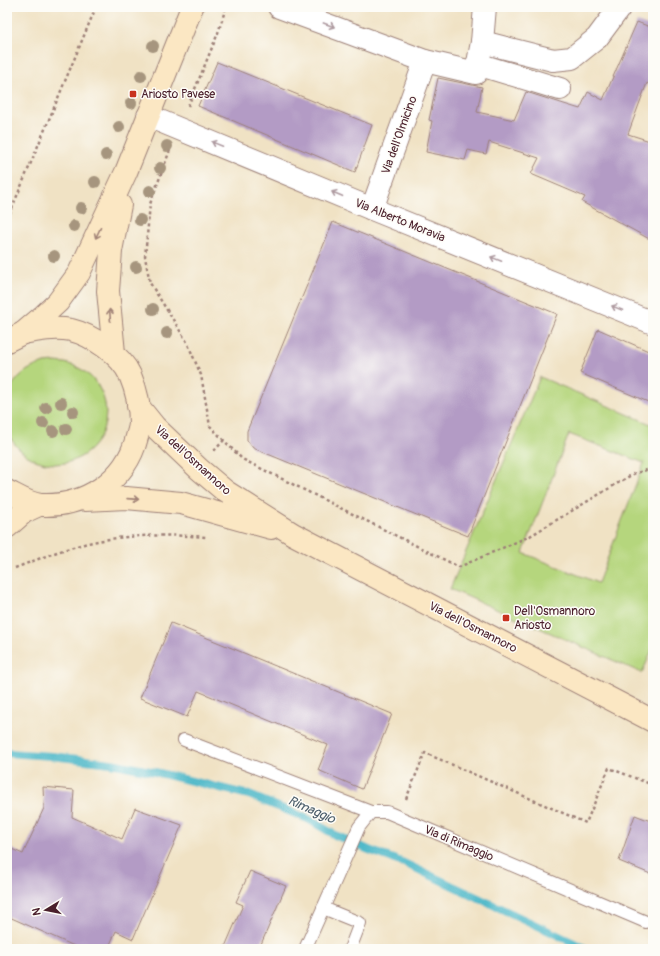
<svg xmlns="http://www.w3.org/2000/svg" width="660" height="956" viewBox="0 0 660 956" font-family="Pangolin,sans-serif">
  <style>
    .green { fill: #b5d67d; stroke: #807a54; fill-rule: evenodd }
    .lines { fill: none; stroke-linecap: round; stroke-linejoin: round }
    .stream { stroke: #4bb7c8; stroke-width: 8 }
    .building { fill: #b39bc5 }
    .lane-casing { stroke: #9d8078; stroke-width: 14 }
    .street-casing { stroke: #9d8078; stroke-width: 24 }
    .secondary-casing { stroke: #9d8078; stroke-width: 24 }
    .path { stroke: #9d8078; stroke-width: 2.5; stroke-dasharray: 3 3; stroke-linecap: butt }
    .lane { stroke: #fff; stroke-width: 12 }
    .street { stroke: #fff; stroke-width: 22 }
    .secondary { stroke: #fbe7c3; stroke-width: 22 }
    .tree { fill: #a6957e }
    .oneway { stroke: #ae9aa0 }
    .oneway2 { stroke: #a28377 }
    .poi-dot { fill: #c8321e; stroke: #fdfcf7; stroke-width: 1.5 }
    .labels { text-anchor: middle; stroke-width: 3; stroke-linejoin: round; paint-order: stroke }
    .poi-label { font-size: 12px; fill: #4a1f2b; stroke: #fdfcf7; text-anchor: start }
    .street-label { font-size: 12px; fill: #4a1f2b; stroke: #fdfcf7 }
    .water-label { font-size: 13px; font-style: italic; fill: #4a5c6a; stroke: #fdfcf7 }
  </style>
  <rect width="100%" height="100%" fill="#fdfcf7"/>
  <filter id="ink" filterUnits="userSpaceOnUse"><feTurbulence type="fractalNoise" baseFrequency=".025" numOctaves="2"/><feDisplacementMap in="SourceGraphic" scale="8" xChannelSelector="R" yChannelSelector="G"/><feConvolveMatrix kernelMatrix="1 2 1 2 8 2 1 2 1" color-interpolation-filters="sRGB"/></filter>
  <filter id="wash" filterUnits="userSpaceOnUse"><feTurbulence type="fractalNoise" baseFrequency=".012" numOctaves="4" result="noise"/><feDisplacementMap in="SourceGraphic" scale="16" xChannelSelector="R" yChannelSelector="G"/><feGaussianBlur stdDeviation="0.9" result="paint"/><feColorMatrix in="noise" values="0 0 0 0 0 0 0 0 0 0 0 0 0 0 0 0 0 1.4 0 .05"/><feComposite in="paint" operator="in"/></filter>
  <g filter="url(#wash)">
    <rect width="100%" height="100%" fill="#f0e2c4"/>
    <g class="green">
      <circle cx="55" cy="413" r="51"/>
      <path d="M 540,377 L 653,425 L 653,648 L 642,673 L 450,589 ZM 569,434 L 644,463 L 598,583 L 523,553 Z"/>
    </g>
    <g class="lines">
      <polyline class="stream" points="7,753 52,756 111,763 155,772 249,795 308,819 335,835 369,850 404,863 587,949"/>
    </g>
    <g id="blocks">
      <g class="building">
        <polygon points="637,22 653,28 653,86 647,83 628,134 653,142 653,241 582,202 585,197 531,174 539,158 489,142 486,154 468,150 465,160 426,152 432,121 429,120 438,78 482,87 477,112 514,120 526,92 580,109 588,92 603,100"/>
        <polygon points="217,62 372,125 355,172 198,106"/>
        <polygon points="333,222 557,314 468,536 253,448 247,440 247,431"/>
        <polygon points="598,329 653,353 653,404 580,373"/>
        <polygon points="171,623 392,714 362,789 318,770 328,745 198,691 187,717 140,698"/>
        <polygon points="43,787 74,790 72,817 122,839 135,808 182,825 133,939 116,931 108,949 81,949 7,916 7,847 23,854 44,808"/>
        <polygon points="635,815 653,822 653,875 619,861"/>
        <polygon points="250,871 286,886 259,949 224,949 243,905 236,902"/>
      </g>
    </g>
  </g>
  <g filter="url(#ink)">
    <use href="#blocks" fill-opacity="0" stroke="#9d8078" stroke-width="1"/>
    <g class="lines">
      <g class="lane-casing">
        <g id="lane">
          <polyline points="184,740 371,812"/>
          <polyline points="323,908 360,923 350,949"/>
          <polyline points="305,949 359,827 371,812 387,812 646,922"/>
        </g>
      </g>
      <g class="street-casing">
        <g id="street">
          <polyline points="279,7 425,61 476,73 482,42 485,7"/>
          <polyline points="482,42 553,60 572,58 597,38 620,7"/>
          <polyline points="477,64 560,89"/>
          <polyline points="148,116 372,209 653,323"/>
          <polyline points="372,209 425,61"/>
        </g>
      </g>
      <g class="secondary-casing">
        <g id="secondary">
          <polyline points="7,341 23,333 44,315 58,302 79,273 126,172 192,7"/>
          <polyline points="114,353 108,291 111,251 120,205"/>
          <polyline points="138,406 155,427 199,469 225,491 293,534 653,721"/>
          <path d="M 7,491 C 17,496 29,504 41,505 C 84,507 126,481 137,437 C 138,433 140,427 140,423 C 140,408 136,389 130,375 C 121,355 92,335 71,330 C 55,327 39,330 23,333"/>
          <polyline points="85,500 126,498 181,503 271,528"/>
          <polyline points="7,527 24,512 39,505"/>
        </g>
      </g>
      <g class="path">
        <polyline points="188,106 218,33 226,7"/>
        <polyline points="170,150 150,204 145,257 150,283 187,342 201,375 210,426 242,459 459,567 530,536 633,474 653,468"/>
        <polyline points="7,220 96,7"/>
        <polyline points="214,451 224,440"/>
        <path d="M 15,568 C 34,561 52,553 70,548 C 114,534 162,534 207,537"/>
        <polyline points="406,799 425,753 586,823 609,768 653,785"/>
      </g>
      <use href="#lane" class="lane"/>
      <use href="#street" class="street"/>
      <use href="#secondary" class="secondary"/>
    </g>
    <g class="tree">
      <circle cx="153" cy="46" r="6"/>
      <circle cx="141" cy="76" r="6"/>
      <circle cx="131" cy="103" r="6"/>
      <circle cx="119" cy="127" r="6"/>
      <circle cx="167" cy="146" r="6"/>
      <circle cx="106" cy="155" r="6"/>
      <circle cx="160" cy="168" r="6"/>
      <circle cx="95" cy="182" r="6"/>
      <circle cx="150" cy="191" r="6"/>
      <circle cx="81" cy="208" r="6"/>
      <circle cx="140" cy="220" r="6"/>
      <circle cx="74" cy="226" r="6"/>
      <circle cx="54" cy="256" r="6"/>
      <circle cx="136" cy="267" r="6"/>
      <circle cx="153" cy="309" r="6"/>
      <circle cx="167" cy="333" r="6"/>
      <circle cx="61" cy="403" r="6"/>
      <circle cx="46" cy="408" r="6"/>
      <circle cx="73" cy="412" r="6"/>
      <circle cx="43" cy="423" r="6"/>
      <circle cx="66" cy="429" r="6"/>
      <circle cx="53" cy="431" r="6"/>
    </g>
    <defs><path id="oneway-shaft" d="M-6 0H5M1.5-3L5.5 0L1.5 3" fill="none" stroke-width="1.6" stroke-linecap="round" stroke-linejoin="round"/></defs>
    <g class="oneway">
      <use href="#oneway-shaft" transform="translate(329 25) rotate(20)"/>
      <use href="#oneway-shaft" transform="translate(217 144) rotate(-158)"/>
      <use href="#oneway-shaft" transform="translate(337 194) rotate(-157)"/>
      <use href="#oneway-shaft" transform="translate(496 259) rotate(-158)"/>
      <use href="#oneway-shaft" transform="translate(617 308) rotate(-158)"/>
    </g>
    <g class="oneway2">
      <use href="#oneway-shaft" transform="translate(98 233) rotate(115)"/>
      <use href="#oneway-shaft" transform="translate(110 315) rotate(-94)"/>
      <use href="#oneway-shaft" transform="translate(133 499) rotate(4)"/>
    </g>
  </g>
  <g class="poi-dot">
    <rect x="129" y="90" width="8" height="8" rx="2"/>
    <rect x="502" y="614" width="8" height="8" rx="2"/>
  </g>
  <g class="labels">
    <g class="poi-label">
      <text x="141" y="98">Ariosto Pavese</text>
      <text x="514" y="615">Dell'Osmannoro<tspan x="514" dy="14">Ariosto</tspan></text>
    </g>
    <g class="street-label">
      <text transform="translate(399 135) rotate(-70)" y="4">Via dell'Olmicino</text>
      <text transform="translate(400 220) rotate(22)" y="4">Via Alberto Moravia</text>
      <text transform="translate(193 460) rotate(42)" y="4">Via dell'Osmannoro</text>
      <text transform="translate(473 627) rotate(27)" y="4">Via dell'Osmannoro</text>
      <text transform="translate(459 843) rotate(23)" y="4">Via di Rimaggio</text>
    </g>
    <g class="water-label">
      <text transform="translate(312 809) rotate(24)" y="5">Rimaggio</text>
    </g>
  </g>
  <rect width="660" height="956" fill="none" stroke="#fdfcf7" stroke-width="24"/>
  <g transform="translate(46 910) rotate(260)" stroke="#fdfcf7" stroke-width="3" paint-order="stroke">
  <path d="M0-3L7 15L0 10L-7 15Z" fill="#4a1f2b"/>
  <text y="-6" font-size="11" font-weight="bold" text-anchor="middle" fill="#4a1f2b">N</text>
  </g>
</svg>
